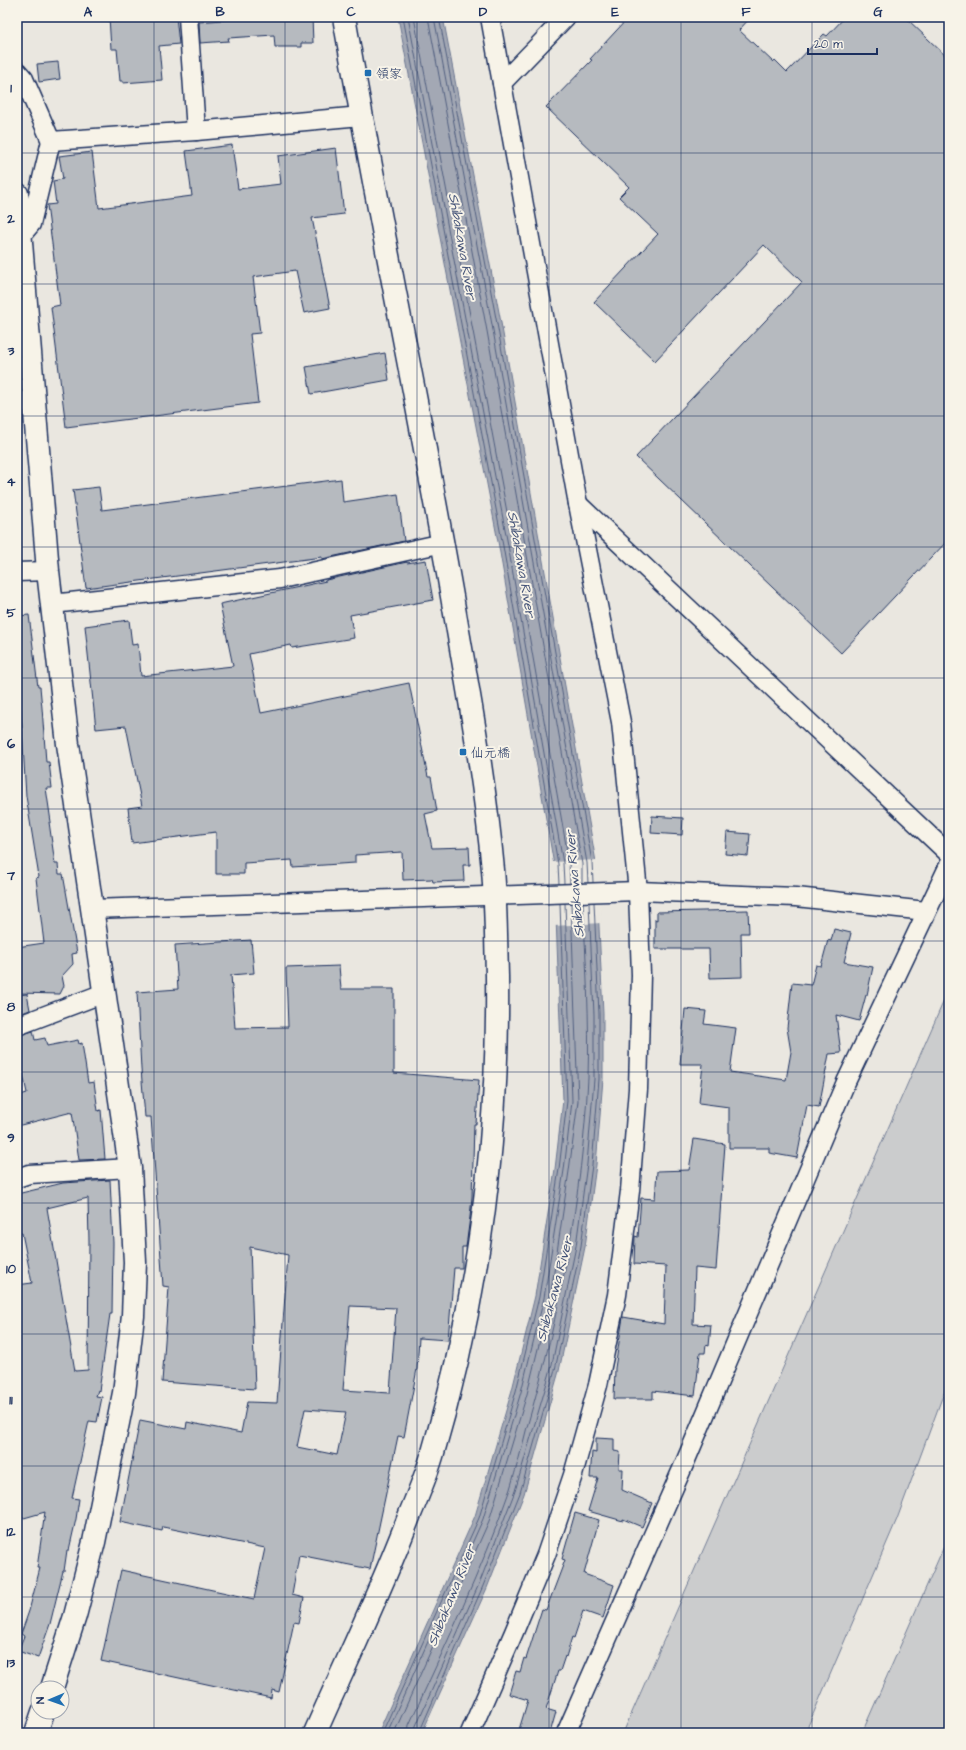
<svg xmlns="http://www.w3.org/2000/svg" width="966" height="1750" viewBox="0 0 966 1750" font-family="'Architects Daughter','Klee One',sans-serif">
  <style>
    .green { fill: #cbcccd; stroke: #737e96 }
    .water { fill: #a3a8b4; stroke: #6d7892 }
    .pier { fill: #eae7e0 }
    .lines { fill: none; stroke-linecap: round; stroke-linejoin: round }
    .shore { stroke: #515f80; stroke-width: 1 }
    .building { fill: #b6babf; stroke: #1b2f5e; fill-rule: evenodd }
    .minor-casing { stroke: #1b2f5e; stroke-width: 21 }
    .tertiary-casing { stroke: #1b2f5e; stroke-width: 25 }
    .minor { stroke: #f7f3e8; stroke-width: 18 }
    .tertiary { stroke: #f7f3e8; stroke-width: 22 }
    .grid { fill: none; stroke: #1b2f5e; stroke-width: 1; stroke-opacity: 0.55 }
    .poi-dot { fill: #1f6fb2; stroke: #f7f3e8; stroke-width: 1.5 }
    .labels { text-anchor: middle; stroke-width: 4; stroke-linejoin: round; paint-order: stroke }
    .poi-label { font-size: 13px; fill: #1b2f5e; stroke: #f7f3e8; text-anchor: start }
    .water-label { font-size: 14px; font-style: italic; fill: #445378; stroke: #f7f3e8 }
    .neatline { fill: none; stroke: #1b2f5e; stroke-width: 1.5 }
    .grid-label { font-size: 13px; text-anchor: middle; font-weight: bold; fill: #1b2f5e }
  </style>
  <rect width="100%" height="100%" fill="#eae7e0"/>
  <filter id="ink" filterUnits="userSpaceOnUse"><feTurbulence type="fractalNoise" baseFrequency=".025" numOctaves="2"/><feDisplacementMap in="SourceGraphic" scale="8" xChannelSelector="R" yChannelSelector="G"/><feConvolveMatrix kernelMatrix="1 2 1 2 8 2 1 2 1" color-interpolation-filters="sRGB"/></filter>
  <g filter="url(#ink)">
    <g class="green">
      <polygon points="949,989 949,1379 897,1519 805,1733 623,1733"/>
      <polygon points="949,1535 949,1733 862,1733"/>
    </g>
    <polygon class="water" points="398,17 443,17 502,328 596,862 603,1014 603,1079 596,1165 585,1247 559,1371 524,1494 487,1588 422,1733 378,1733 475,1516 512,1390 535,1296 555,1169 563,1100 554,865 499,547"/>
    <polygon class="pier" points="598,860 601,923 554,926 552,862"/>
    <g class="lines">
      <g class="shore">
        <polyline points="403,17 503,546 558,864 559,884"/>
        <polyline points="408,17 508,545 563,863 564,883"/>
        <polyline points="414,17 513,544 569,862 570,883"/>
        <polyline points="428,17 487,331 582,864 582,883"/>
        <polyline points="434,17 493,330 587,863 588,883"/>
        <polyline points="439,17 498,329 592,862 593,882"/>
        <polyline points="382,1733 479,1518 516,1391 539,1297 559,1169 567,1101 560,904"/>
        <polyline points="387,1733 483,1519 521,1392 544,1298 564,1170 572,1101 565,903"/>
        <polyline points="394,1733 489,1521 527,1394 550,1299 569,1171 578,1101 571,903"/>
        <path d="M 408,1733 L 409,1725 C 444,1648 482,1570 510,1489 C 516,1469 522,1448 527,1427 C 560,1314 582,1196 588,1078 C 590,1020 586,961 583,903"/>
        <polyline points="414,1733 415,1728 479,1584 515,1491 551,1369 576,1246 587,1164 594,1079 594,1015 589,903"/>
        <polyline points="419,1733 483,1586 520,1493 555,1370 581,1246 592,1165 599,1079 599,1014 594,902"/>
      </g>
    </g>
    <g class="building">
      <polygon points="109,17 176,17 179,44 159,46 162,80 123,83 123,81 120,81 117,49 111,49"/>
      <polygon points="234,17 312,17 313,43 301,43 301,47 275,47 274,35 228,38 229,41 200,43 199,22 234,19"/>
      <polygon points="629,17 751,17 739,30 773,62 775,60 787,72 824,34 827,36 845,17 905,17 949,59 949,539 841,653 636,457 802,282 764,245 655,361 594,302 658,234 619,197 629,187 546,107 592,60 590,59"/>
      <polygon points="58,62 60,79 39,82 37,64"/>
      <polygon points="232,145 238,189 281,184 278,156 336,148 344,214 312,218 330,308 304,313 295,271 253,277 260,333 250,334 258,403 66,427 51,307 60,305 47,205 56,204 53,181 63,179 59,156 92,152 99,208 192,196 186,151"/>
      <polygon points="385,353 389,380 311,394 306,367"/>
      <polygon points="341,479 343,502 398,494 404,541 322,559 322,557 86,588 73,490 99,487 102,510"/>
      <polygon points="426,560 433,600 350,615 354,638 292,648 291,645 249,654 261,713 409,683 428,777 431,777 437,811 425,814 432,848 469,847 470,865 463,865 464,881 433,882 432,879 403,880 402,852 355,855 355,863 293,867 292,860 244,863 244,874 216,874 216,832 132,843 128,808 142,806 126,726 96,729 85,626 129,620 132,645 138,644 141,676 233,666 220,604 326,581 326,580 407,562 407,563"/>
      <polygon points="29,615 38,687 40,687 42,708 46,762 49,762 52,788 46,788 51,822 49,822 55,864 58,864 59,874 63,874 77,953 72,954 73,964 62,976 64,986 60,994 17,993 17,947 44,943 36,878 39,877 26,796 21,712 17,674 17,616"/>
      <polygon points="652,816 683,818 682,835 651,833"/>
      <polygon points="727,832 750,834 748,856 725,854"/>
      <polygon points="748,910 749,933 741,933 742,977 710,978 709,949 655,949 655,919 657,920 657,912"/>
      <polygon points="834,929 851,933 844,962 873,967 867,995 866,995 859,1021 836,1015 841,1053 829,1054 819,1107 807,1105 797,1158 769,1153 769,1148 729,1148 729,1107 699,1103 703,1064 680,1064 685,1009 706,1011 704,1024 736,1028 730,1072 786,1080 791,1052 787,1028 792,983 811,985 816,965 821,966 828,940 831,941"/>
      <path d="M 251,940 L 254,973 L 231,975 L 235,1028 L 288,1027 L 286,968 L 339,966 L 341,989 L 394,989 L 394,1073 L 479,1080 L 476,1124 L 474,1124 L 472,1197 L 470,1217 L 466,1247 L 462,1247 L 462,1268 L 454,1268 L 448,1340 L 419,1338 L 417,1369 L 404,1437 L 398,1436 L 370,1569 L 299,1555 L 292,1595 L 304,1598 L 299,1623 L 294,1622 L 279,1692 L 272,1690 L 271,1698 L 101,1661 L 121,1570 L 254,1599 L 265,1548 L 163,1527 L 162,1531 L 120,1522 L 140,1420 L 186,1429 L 187,1422 L 241,1433 L 247,1402 L 277,1403 L 288,1255 L 250,1247 L 255,1389 L 162,1382 L 169,1287 L 163,1286 L 151,1117 L 145,1117 L 141,1069 L 137,992 L 178,989 L 175,945 ZM 350,1306 L 396,1308 L 390,1393 L 343,1390 ZM 305,1409 L 346,1412 L 337,1455 L 297,1447 Z"/>
      <polygon points="27,994 30,1010 17,1015 17,995"/>
      <polygon points="33,1031 35,1040 45,1038 47,1046 78,1040 79,1044 82,1043 88,1083 94,1082 98,1111 101,1110 105,1159 79,1160 72,1112 17,1126 17,1096 27,1093 17,1046 17,1036"/>
      <polygon points="694,1139 725,1144 716,1270 695,1268 693,1324 711,1325 709,1346 706,1345 705,1353 700,1353 695,1396 653,1391 653,1399 614,1399 615,1368 623,1317 664,1324 666,1266 634,1264 635,1236 638,1237 641,1198 655,1199 657,1171 689,1170"/>
      <path d="M 110,1180 L 113,1243 L 112,1314 L 110,1314 L 99,1391 L 98,1390 L 96,1396 L 102,1397 L 97,1422 L 89,1421 L 72,1498 L 79,1499 L 76,1519 L 69,1550 L 67,1550 L 64,1571 L 63,1571 L 50,1624 L 38,1658 L 18,1651 L 24,1636 L 21,1634 L 29,1611 L 40,1568 L 37,1568 L 45,1512 L 17,1520 L 17,1285 L 32,1283 L 22,1233 L 17,1233 L 17,1194 L 63,1183 ZM 88,1198 L 89,1241 L 88,1370 L 75,1371 L 47,1208 Z"/>
      <polygon points="596,1438 614,1439 614,1451 620,1452 619,1469 623,1469 622,1490 652,1503 642,1527 623,1519 623,1521 588,1511 598,1478 590,1478 592,1452 596,1453"/>
      <polygon points="575,1513 599,1520 584,1574 614,1585 603,1618 583,1611 574,1638 572,1637 566,1657 565,1656 560,1671 558,1671 546,1709 556,1712 550,1733 518,1733 528,1700 509,1694 516,1671 520,1672 524,1658 526,1659 542,1609 546,1610 565,1560 562,1559"/>
    </g>
    <g class="lines">
      <g class="minor-casing">
        <g id="minor">
          <polyline points="188,17 196,131"/>
          <polyline points="17,71 24,79 51,141 196,131 361,116"/>
          <polyline points="502,83 566,17"/>
          <polyline points="20,237 31,224 51,141"/>
          <polyline points="17,403 34,400"/>
          <polyline points="578,504 949,854"/>
          <polyline points="17,572 48,571"/>
          <polyline points="52,604 280,579 443,543"/>
          <polyline points="91,909 638,891 796,897 926,911"/>
          <polyline points="17,1026 104,993"/>
          <polyline points="17,1178 29,1174 130,1168"/>
          <polyline points="470,1733 514,1632 546,1555 573,1475 598,1385 617,1295 630,1191 638,1089 641,975 638,891 621,722 578,504 490,17"/>
          <polyline points="566,1733 686,1460 846,1082 949,865"/>
        </g>
      </g>
      <g class="tertiary-casing">
        <g id="tertiary">
          <polyline points="17,194 48,571 68,744 130,1168 135,1262 133,1316 124,1393 94,1542 75,1616 52,1688"/>
          <polyline points="36,1733 43,1712"/>
          <path d="M 315,1733 C 347,1660 382,1589 410,1514 C 418,1495 426,1476 432,1456 C 478,1301 499,1138 497,976 C 496,941 496,905 493,870 C 485,782 469,695 454,608 C 420,411 378,215 344,17"/>
        </g>
      </g>
      <use href="#minor" class="minor"/>
      <use href="#tertiary" class="tertiary"/>
    </g>
  </g>
  <path class="grid" d="M 154,17 L 154,1733M 285,17 L 285,1733M 417,17 L 417,1733M 549,17 L 549,1733M 681,17 L 681,1733M 812,17 L 812,1733M 17,153 L 949,153M 17,284 L 949,284M 17,416 L 949,416M 17,547 L 949,547M 17,678 L 949,678M 17,809 L 949,809M 17,941 L 949,941M 17,1072 L 949,1072M 17,1203 L 949,1203M 17,1334 L 949,1334M 17,1466 L 949,1466M 17,1597 L 949,1597"/>
  <g class="poi-dot">
    <rect x="364" y="69" width="8" height="8" rx="2"/>
    <rect x="459" y="748" width="8" height="8" rx="2"/>
  </g>
  <g class="labels">
    <g class="poi-label">
      <text x="376" y="78">領家</text>
      <text x="471" y="757">仙元橋</text>
    </g>
    <g class="water-label">
      <text transform="translate(463 246) rotate(80)" y="5">Shibakawa River</text>
      <text transform="translate(522 564) rotate(80)" y="5">Shibakawa River</text>
      <text transform="translate(574 884) rotate(-95)" y="5">Shibakawa River</text>
      <text transform="translate(554 1289) rotate(-75)" y="5">Shibakawa River</text>
      <text transform="translate(451 1595) rotate(-68)" y="5">Shibakawa River</text>
    </g>
  </g>
  <rect width="966" height="1750" fill="none" stroke="#f7f3e8" stroke-width="44"/>
  <g transform="translate(50 1700) rotate(268)"><circle r="19" fill="#f7f3e8" stroke="#9fa5b1"/>
  <path d="M0-3L7 15L0 10L-7 15Z" fill="#1f6fb2"/>
  <text y="-6" font-size="11" font-weight="bold" text-anchor="middle" fill="#1b2f5e">N</text>
  </g>
  <path d="M808 48v6h69v-6" fill="none" stroke="#1b2f5e" stroke-width="2"/>
  <text x="814" y="48" font-size="12" fill="#1b2f5e" stroke="#f7f3e8" stroke-width="3" paint-order="stroke">20 m</text>
  <rect x="22" y="22" width="922" height="1706" class="neatline"/>
  <g class="grid-label">
    <text x="88" y="16">A</text>
    <text x="220" y="16">B</text>
    <text x="351" y="16">C</text>
    <text x="483" y="16">D</text>
    <text x="615" y="16">E</text>
    <text x="746" y="16">F</text>
    <text x="878" y="16">G</text>
    <text x="11" y="92">1</text>
    <text x="11" y="223">2</text>
    <text x="11" y="355">3</text>
    <text x="11" y="486">4</text>
    <text x="11" y="617">5</text>
    <text x="11" y="748">6</text>
    <text x="11" y="880">7</text>
    <text x="11" y="1011">8</text>
    <text x="11" y="1142">9</text>
    <text x="11" y="1273">10</text>
    <text x="11" y="1404">11</text>
    <text x="11" y="1536">12</text>
    <text x="11" y="1667">13</text>
  </g>
</svg>
